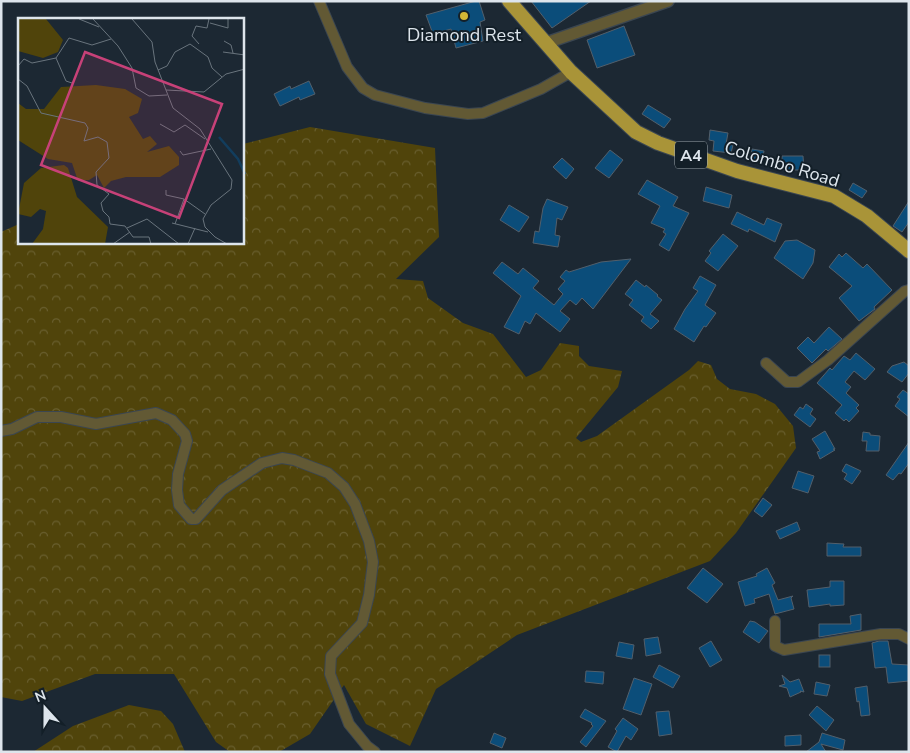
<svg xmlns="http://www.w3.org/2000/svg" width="910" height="753" viewBox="0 0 910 753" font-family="'Nunito Sans',sans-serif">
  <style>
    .forest { fill: url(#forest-crowns) }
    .building { fill: #0b4d7a; stroke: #525f6b }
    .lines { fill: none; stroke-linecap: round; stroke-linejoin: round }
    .minor-casing { stroke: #3b4651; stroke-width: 12 }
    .tertiary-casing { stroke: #3b4651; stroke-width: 14 }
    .trunk-casing { stroke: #3b4651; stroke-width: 16 }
    .minor { stroke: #625934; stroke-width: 10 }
    .tertiary { stroke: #625934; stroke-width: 11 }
    .trunk { stroke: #a99438; stroke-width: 14 }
    .poi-dot { fill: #d3b635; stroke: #131f28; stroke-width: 2 }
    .labels { text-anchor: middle; stroke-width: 4; stroke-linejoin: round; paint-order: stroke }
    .shield { fill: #131f28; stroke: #a0aab1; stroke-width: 1 }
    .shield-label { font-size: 16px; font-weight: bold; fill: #dde5ec }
    .poi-label { font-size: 18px; fill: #dde5ec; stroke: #131f28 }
    .street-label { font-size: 18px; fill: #dde5ec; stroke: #131f28 }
    .inset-river { fill: none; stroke: #123d5d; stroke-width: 2.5 }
    .inset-road { fill: none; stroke: #69747d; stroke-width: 1 }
    .view { fill: #c74178; fill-opacity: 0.15; stroke: #c74178; stroke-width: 2.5 }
    .inset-edge { fill: none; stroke: #dde5ec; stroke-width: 2.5 }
  </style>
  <defs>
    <pattern id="forest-crowns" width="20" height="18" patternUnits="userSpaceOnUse" patternTransform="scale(1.25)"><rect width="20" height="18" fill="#50440b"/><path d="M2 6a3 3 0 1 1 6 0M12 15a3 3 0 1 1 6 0" fill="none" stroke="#695f2f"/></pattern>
  </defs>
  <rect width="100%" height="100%" fill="#1c2833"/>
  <g class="forest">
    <polygon points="310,127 435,148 439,237 396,279 423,281 428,298 463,323 493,334 526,377 541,370 560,343 579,346 579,356 589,366 622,371 618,387 576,438 581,442 597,436 689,370 698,361 711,365 717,379 730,389 756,394 775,404 793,426 796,448 736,533 710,561 517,635 436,689 410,746 366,724 344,685 310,734 279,752 230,752 216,742 174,674 95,674 22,701 1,697 1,232 19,224 19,242 242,242 243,144"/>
    <polygon points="129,705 161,711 173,724 185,752 33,752 73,726"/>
  </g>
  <g class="building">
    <polygon points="476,1 479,1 485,20 480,22 483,41 456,48 451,29 433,34 426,15"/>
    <polygon points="531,1 591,1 552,28"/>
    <polygon points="624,26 635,55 597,68 587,40"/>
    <polygon points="309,81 315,94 300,100 299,97 280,106 274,94 290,86 291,89"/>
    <polygon points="648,105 671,119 664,128 642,114"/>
    <polygon points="710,130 728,133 726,144 733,145 731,153 713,151 714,141 709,140"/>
    <polygon points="752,149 764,151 762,162 750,160"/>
    <polygon points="610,150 623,160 609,178 595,168"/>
    <polygon points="782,156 803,156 804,170 782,170"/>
    <polygon points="562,158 574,169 566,179 553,167"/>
    <polygon points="647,180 678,197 673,206 689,213 669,251 659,245 666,234 663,232 665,229 651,223 660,206 638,194"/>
    <polygon points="853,183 867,191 862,198 849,190"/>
    <polygon points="706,187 732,195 729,208 703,201"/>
    <polygon points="547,199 568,207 562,220 557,218 555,235 560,236 558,247 533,243 535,231 539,232 543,208"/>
    <polygon points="909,201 909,222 902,232 893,226"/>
    <polygon points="509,205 529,217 519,232 500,220"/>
    <polygon points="737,212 764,225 767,218 782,224 775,242 749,229 748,232 731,224"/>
    <polygon points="723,234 738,246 718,271 705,261 711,253 709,251"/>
    <polygon points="797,240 815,250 813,263 803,279 774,258 785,241"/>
    <polygon points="846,253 863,268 867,264 892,290 874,307 875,309 859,321 839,298 852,286 829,267 839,254 842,257"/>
    <polygon points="631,259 593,309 582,298 576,305 570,300 560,311 570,319 560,332 536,313 530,324 525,321 519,334 504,327 521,296 493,273 502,262 518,274 523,268 539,281 533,288 554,305 563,294 558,289 565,281 560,277 566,270 569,272 601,262"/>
    <polygon points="700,276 716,285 705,305 716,313 706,327 704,326 694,342 674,329 685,309 698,291 693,288"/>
    <polygon points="636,280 645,287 646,285 658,295 657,296 662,300 650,314 659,321 651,329 641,321 644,317 629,305 633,300 625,294"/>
    <polygon points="829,327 842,339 828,351 826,349 812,363 797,348 808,337 814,343"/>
    <polygon points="856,353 875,369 865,380 854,371 845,382 851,387 846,393 859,405 856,408 859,411 849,422 846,419 844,421 835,413 842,405 817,383 830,368 832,370 844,356 850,360"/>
    <polygon points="904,362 909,366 909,373 902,382 887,372 892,366"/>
    <polygon points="903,390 909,394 909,417 895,406 900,399 897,397"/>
    <polygon points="806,404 813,409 810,414 816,419 810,427 794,415 800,407 803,409"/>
    <polygon points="825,431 835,449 833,449 835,450 820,459 817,452 820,451 812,439"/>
    <polygon points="863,432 870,433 870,435 880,436 879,451 866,451 867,441 862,441"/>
    <polygon points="909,442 909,463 901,474 899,473 893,480 886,475"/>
    <polygon points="846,464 861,471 852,484 844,479 847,474 842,471"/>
    <polygon points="798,471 814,476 808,493 792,488"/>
    <polygon points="763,498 772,505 762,517 754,511"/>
    <polygon points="797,522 800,530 780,539 776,531"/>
    <polygon points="827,543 844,544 843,547 861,547 861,556 827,556"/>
    <polygon points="703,568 723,584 707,603 687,588"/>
    <polygon points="767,568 775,583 772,585 778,600 793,596 791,598 794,609 775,614 769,594 754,599 755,603 745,606 738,582 757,576 756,574"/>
    <polygon points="830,581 844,581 844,605 830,606 830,604 809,607 807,590 830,587"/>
    <polygon points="861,614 861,630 819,637 819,624 851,624 850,616"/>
    <polygon points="750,621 755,622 768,631 759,643 743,632"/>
    <polygon points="658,637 661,653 646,656 644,639"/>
    <polygon points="711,641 722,660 710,667 699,648"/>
    <polygon points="879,641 888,641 892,664 909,665 909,681 888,683 886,667 875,668 872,643"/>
    <polygon points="619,642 634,645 632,659 616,656"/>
    <rect x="819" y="655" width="11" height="12"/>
    <polygon points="659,665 680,676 673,688 653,677"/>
    <polygon points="586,671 604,672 603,684 585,682"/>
    <polygon points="782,675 790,682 799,679 804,692 800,691 801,692 790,697 787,688 779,686 785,684"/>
    <polygon points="634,678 652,684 641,715 623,709"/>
    <polygon points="816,682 830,685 827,696 814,694"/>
    <polygon points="867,686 870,715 861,716 859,701 857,702 855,688"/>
    <polygon points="817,706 834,720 826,731 809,715"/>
    <polygon points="585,709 606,721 586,747 580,742 593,726 591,724 592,723 580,717"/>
    <polygon points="669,711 672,734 659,736 656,712"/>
    <polygon points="623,718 638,729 631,740 626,736 617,752 608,747 617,731 615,729"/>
    <polygon points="494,733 506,738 502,748 490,743"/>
    <polygon points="822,733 845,740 843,750 821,744 826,752 806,752 819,742"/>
    <polygon points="801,735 801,745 785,746 785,736"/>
  </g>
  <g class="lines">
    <g class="minor-casing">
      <g id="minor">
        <polyline points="319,1 347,67 363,88 375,95 425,108 468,114 483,113 541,89 571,72"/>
        <polyline points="766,363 787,382 798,382 828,360 905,291 909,290"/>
        <polyline points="1,431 12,429 37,417 61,417 96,424 156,413 172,420 185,434 187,441 178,474 177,490 179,505 191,519 196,519 222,490 262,463 282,458 294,460 328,473 344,487 355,504 369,541 373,562 369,595 362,623 331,656 330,674 349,724 367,746 375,752"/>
        <polyline points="775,621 775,646 784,650 881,634 899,634 909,639"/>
      </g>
    </g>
    <g class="tertiary-casing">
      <polyline id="tertiary" points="546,43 668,1"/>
    </g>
    <g class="trunk-casing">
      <polyline id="trunk" points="509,1 571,72 636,132 658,143 737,171 834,196 867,216 909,251"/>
    </g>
    <use href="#minor" class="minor"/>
    <use href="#tertiary" class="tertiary"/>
    <use href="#trunk" class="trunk"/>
  </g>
  <circle class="poi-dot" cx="464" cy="16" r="5"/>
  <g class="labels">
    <rect class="shield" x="675" y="141.5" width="32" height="27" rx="4"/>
    <g class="shield-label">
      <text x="691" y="161">A4</text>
    </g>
    <g class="poi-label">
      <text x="464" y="41">Diamond Rest</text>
    </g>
    <g class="street-label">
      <text transform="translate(782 164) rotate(17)" y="6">Colombo Road</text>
    </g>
  </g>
  <g transform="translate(18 18)">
    <rect width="226" height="226" fill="#1c2833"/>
    <path d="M 0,1 L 28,1 L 45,22 L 40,34 L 25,40 L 0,33 ZM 78,67 L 107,71 L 124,81 L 120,95 L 111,99 L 125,121 L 132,118 L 139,126 L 129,134 L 151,128 L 161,139 L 161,147 L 142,159 L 108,159 L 93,163 L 86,170 L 79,157 L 71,162 L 60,163 L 54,145 L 30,141 L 0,122 L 0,85 L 8,91 L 26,91 L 43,69 ZM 46,147 L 50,150 L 59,179 L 90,209 L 87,226 L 14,226 L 25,211 L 28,193 L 22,191 L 13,199 L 0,196 L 6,165 L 23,150 Z" fill="#50440b"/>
    <path class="inset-river" d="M 201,119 L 220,141 L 227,156"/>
    <path class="inset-road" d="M 61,1 L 81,9M 75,1 L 100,28 L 114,50 L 118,70 L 131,78 L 149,77M 114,1 L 134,24 L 137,44 L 155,90 L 182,111 L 214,162 L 213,171 L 193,187 L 185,201 L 187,209 L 197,219 L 209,226M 192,5 L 210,10 L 210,1M 206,23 L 213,27 L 215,35M 181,26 L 174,18 L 178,8 L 189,10 L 191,1M 205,34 L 227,37M 38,40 L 48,63 L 54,65M 0,48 L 6,41 L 14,45 L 38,40 L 51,20 L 74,27 L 93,21M 140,52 L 149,48 L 157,34 L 172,26 L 190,39 L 194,50 L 204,59M 0,61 L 9,68 L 23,95 L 67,105 L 70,110 L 66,123 L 80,119 L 89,124 L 91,140 L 78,154 L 79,167 L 91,176 L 83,185 L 85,193 L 91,199 L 92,206 L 107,208 L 115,219 L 131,219 L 133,226M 148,72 L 186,74 L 208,56 L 227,51M 142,106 L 156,114 L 167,107 L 187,121M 162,133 L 165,137 L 193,131M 148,172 L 148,177 L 166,181 L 187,196M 154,205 L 190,214M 157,206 L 166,181M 109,210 L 129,201 L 161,226M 95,226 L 112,214M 170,226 L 177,210"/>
    <path class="view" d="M 67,34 L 204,86 L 161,200 L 23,147 Z"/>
    <rect width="226" height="226" class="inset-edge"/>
  </g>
  <rect width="910" height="753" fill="none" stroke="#dde5ec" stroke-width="5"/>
  <g transform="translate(45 708) rotate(339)" stroke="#131f28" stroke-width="4" paint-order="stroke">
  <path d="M0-4L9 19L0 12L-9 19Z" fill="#dde5ec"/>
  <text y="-8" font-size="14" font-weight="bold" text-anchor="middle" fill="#dde5ec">N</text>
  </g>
</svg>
